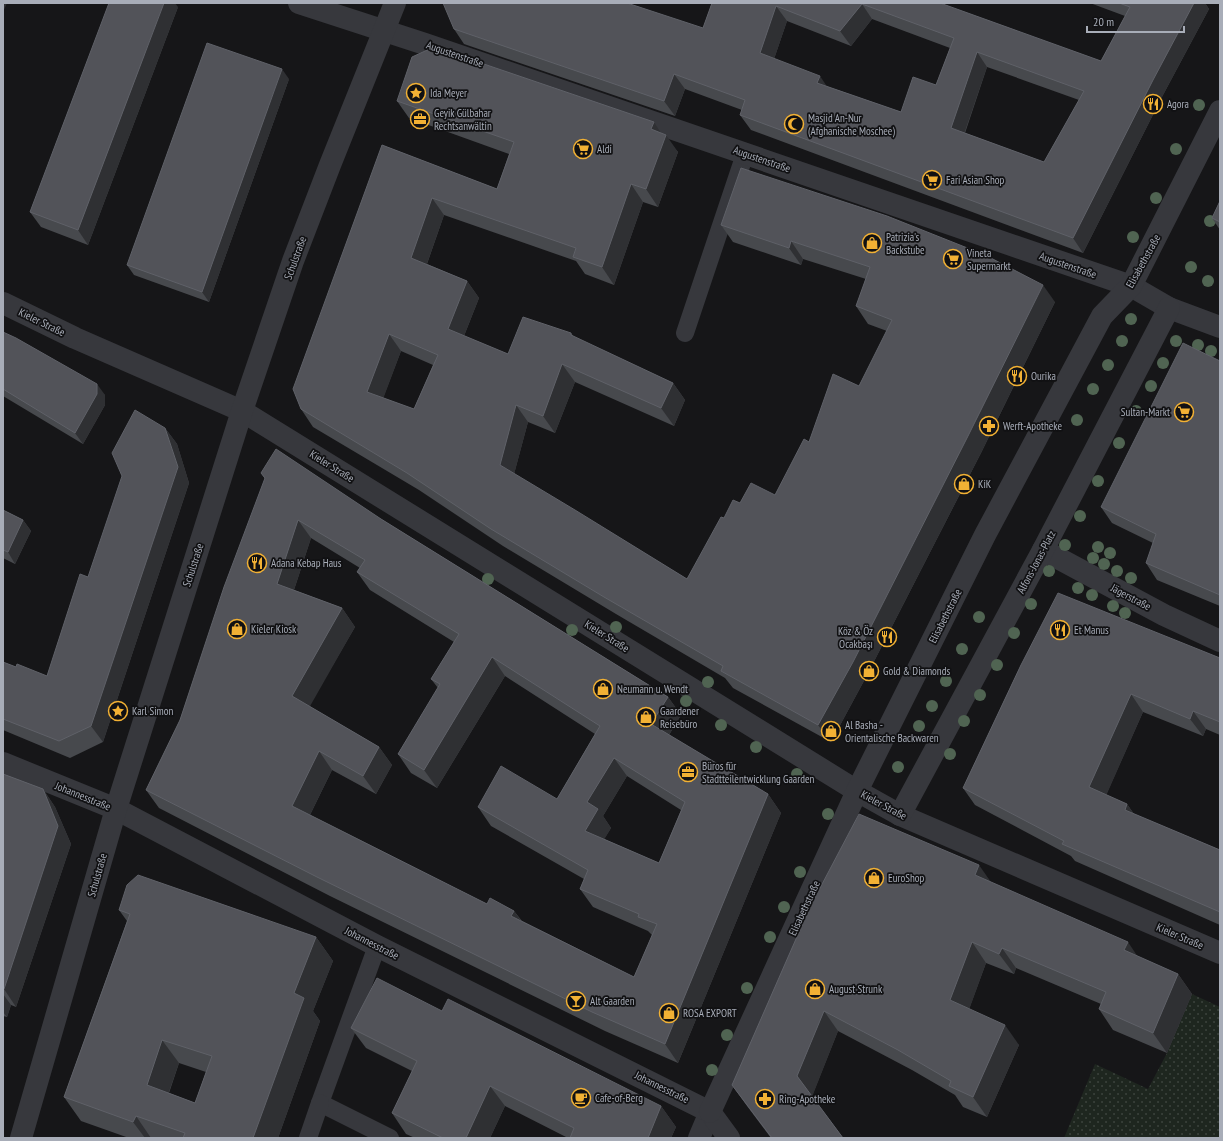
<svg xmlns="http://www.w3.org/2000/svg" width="1223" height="1141" viewBox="0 0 1223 1141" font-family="'PT Sans Narrow',sans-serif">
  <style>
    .park { fill: url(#park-dots) }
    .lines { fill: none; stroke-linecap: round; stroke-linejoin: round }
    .service { stroke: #37383d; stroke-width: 18 }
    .pedestrian { stroke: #37383d; stroke-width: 22 }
    .minor { stroke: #37383d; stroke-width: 22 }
    .tree { fill: #506452 }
    .wall { fill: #47494d; fill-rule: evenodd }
    .shaded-wall { fill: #2f3033 }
    .building { fill: #525359; stroke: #5f6168; fill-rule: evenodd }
    .labels { text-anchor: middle; stroke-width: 3.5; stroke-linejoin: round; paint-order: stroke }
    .street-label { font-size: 11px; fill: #a8adb8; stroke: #111113 }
    .poi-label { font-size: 11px; fill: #a8adb8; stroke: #111113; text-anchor: start }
  </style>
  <defs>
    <pattern id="park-dots" width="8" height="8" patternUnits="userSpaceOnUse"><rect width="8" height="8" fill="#1e261f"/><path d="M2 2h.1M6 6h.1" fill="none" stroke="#3c433d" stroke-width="1.8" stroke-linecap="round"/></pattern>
  </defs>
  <rect width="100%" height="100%" fill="#161618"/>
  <polygon class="park" points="1192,994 1220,1007 1220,1138 1064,1138 1095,1064 1148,1089 1167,1053"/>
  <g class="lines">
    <g class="service">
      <polyline points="685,333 745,154"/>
      <polyline points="377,946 320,1103 390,1138"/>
      <polyline points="308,1138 320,1103"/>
    </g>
    <g class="pedestrian">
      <polyline points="1043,550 1164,615 1220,641"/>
      <polyline points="699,1138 710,1112"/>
    </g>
    <g class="minor">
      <polyline points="299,3 425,44 1131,286 1169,308 1220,327"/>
      <polyline points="3,303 75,338 242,411 857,791 900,815 1220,953"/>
      <polyline points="3,763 116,809 377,946 710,1112 729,1138"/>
      <polyline points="900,815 1043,550 1169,308"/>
      <polyline points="710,1112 857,791 985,535 1102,316 1131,286 1220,111"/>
      <polyline points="21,1138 116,809 242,411 293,261 330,165 395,3"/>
    </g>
  </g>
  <g class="tree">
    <circle cx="1199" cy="105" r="6"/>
    <circle cx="1176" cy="149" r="6"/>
    <circle cx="1156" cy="198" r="6"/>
    <circle cx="1210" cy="221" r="6"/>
    <circle cx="1133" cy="237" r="6"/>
    <circle cx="1191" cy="267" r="6"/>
    <circle cx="1208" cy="281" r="6"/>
    <circle cx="1131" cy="319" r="6"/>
    <circle cx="1122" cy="341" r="6"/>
    <circle cx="1176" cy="341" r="6"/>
    <circle cx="1198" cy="345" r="6"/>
    <circle cx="1211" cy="351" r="6"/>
    <circle cx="1163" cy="363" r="6"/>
    <circle cx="1108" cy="365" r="6"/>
    <circle cx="1151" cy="386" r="6"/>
    <circle cx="1093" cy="389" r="6"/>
    <circle cx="1136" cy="411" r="6"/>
    <circle cx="1077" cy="420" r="6"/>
    <circle cx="1119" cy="443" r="6"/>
    <circle cx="1098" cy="481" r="6"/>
    <circle cx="1080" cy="516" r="6"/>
    <circle cx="1065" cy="545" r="6"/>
    <circle cx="1098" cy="547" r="6"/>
    <circle cx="1110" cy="553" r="6"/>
    <circle cx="1093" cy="558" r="6"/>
    <circle cx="1104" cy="564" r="6"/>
    <circle cx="1049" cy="571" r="6"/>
    <circle cx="1117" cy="571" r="6"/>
    <circle cx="1131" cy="578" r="6"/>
    <circle cx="488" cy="579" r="6"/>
    <circle cx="1078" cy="588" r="6"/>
    <circle cx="1092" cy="595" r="6"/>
    <circle cx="1031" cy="604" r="6"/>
    <circle cx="1113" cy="606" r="6"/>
    <circle cx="1125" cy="613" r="6"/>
    <circle cx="979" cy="617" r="6"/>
    <circle cx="616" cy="627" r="6"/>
    <circle cx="572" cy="630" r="6"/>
    <circle cx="1014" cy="633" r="6"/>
    <circle cx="962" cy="649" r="6"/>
    <circle cx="997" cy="665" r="6"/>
    <circle cx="946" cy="681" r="6"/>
    <circle cx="708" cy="682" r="6"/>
    <circle cx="980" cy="695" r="6"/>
    <circle cx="686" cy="701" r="6"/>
    <circle cx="932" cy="706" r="6"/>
    <circle cx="964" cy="721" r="6"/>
    <circle cx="721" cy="725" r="6"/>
    <circle cx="919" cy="726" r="6"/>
    <circle cx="756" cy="747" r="6"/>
    <circle cx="950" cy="754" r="6"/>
    <circle cx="898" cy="767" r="6"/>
    <circle cx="797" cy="774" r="6"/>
    <circle cx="828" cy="814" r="6"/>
    <circle cx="800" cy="872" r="6"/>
    <circle cx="784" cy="907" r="6"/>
    <circle cx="770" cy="937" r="6"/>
    <circle cx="747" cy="988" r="6"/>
    <circle cx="727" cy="1035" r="6"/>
    <circle cx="712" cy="1070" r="6"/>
  </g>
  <g class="wall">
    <path d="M 712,3 L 862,4 L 963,12 L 1101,61 L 1125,16 L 1090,3 L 1205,3 L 1209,9 L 1163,95 L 1083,253 L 751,130 L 740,115 L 742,110 L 685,89 L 675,116 L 464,44 L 454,29 L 703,28 ZM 872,19 L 950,48 L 936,85 L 901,112 L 826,86 L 774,59 L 787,21 L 851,46 ZM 987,67 L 1079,100 L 1044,162 L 965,133 Z"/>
    <polygon points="178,7 88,245 41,227 30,212"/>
    <polygon points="289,79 209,302 134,275 127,265"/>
    <path d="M 397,101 L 661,133 L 678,152 L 658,207 L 643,202 L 614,285 L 585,274 L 576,261 L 444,215 L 427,264 L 467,281 L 479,298 L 464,336 L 508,354 L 571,333 L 574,337 L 673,383 L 685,400 L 674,426 L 575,382 L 555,433 L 528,422 L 514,474 L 687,579 L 724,518 L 740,503 L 775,495 L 809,442 L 859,386 L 887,331 L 868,324 L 856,306 L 866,279 L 803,259 L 801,265 L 733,242 L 721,225 L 1055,302 L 981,453 L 865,679 L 831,742 L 733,688 L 725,678 L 616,614 L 503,546 L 419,490 L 313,427 L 301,409 L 382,145 L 497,189 L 509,154 L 409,118 ZM 401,351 L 433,365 L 414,409 L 383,398 Z"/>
    <polygon points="1220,201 1220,230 1212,218"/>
    <polygon points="3,332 105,395 105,405 83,444 3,396"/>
    <polygon points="1220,361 1220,606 1157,580 1146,563 1153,543 1112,523 1101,507"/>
    <polygon points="165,428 177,444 189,483 103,742 70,758 3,730 3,662 16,667 47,676 88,577"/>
    <path d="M 261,473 L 381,519 L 668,697 L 681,715 L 669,735 L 768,794 L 781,813 L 678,1063 L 605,1031 L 330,896 L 159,808 L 146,790 L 180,720 L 265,479 ZM 311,538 L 360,568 L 357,572 L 370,590 L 454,642 L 431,679 L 438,688 L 398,754 L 411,773 L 437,788 L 505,676 L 595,734 L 557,799 L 478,807 L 491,826 L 584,879 L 580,889 L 593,907 L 648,931 L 652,935 L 634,977 L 522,921 L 514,911 L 487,904 L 310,815 L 332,770 L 376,794 L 392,765 L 379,747 L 309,706 L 355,627 L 342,608 L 294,590 ZM 627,776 L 681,810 L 659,863 L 604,839 L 611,828 L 603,816 Z"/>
    <polygon points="3,510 23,520 31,531 15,564 3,558"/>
    <polygon points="1220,658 1220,735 1206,729 1203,736 1143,712 1106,795 1127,804 1134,814 1220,850 1220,925 1075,861 1071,856 975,805 963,788 1021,665"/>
    <polygon points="3,774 43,789 55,807 71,844 16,1007 11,1005 7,1017 3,1016"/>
    <polygon points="992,883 1137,956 1178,974 1192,994 1167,1053 1113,1030 1099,1009 1101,1004 1016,968 1014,974 986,963 969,1009 1019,1045 987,1117 963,1107 955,1095 912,1070 838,1031 812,1096 843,1138 771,1138 747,1106 732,1085 810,907"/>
    <path d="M 119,910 L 316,937 L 333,961 L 313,1011 L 320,1021 L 278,1138 L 129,1138 L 81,1121 L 64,1097 L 127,921 ZM 179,1063 L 206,1072 L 195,1103 L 169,1093 Z"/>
    <polygon points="442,1011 661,1106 676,1127 671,1138 568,1138 505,1106 490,1138 415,1138 406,1134 392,1113 412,1071 366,1048 351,1028"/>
  </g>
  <g class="shaded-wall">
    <polygon points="3,3 7,3 3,12"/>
    <polygon points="164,3 175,3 178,7 88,245 78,230"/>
    <polygon points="1194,3 1205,3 1209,9 1163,95 1083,253 1073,238 1153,80"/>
    <polygon points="862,4 872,19 851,46 840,31"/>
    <polygon points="776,6 787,21 771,68 760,53"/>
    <polygon points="977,52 987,67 961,143 951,128"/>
    <polygon points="282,69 289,79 209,302 202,292"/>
    <polygon points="674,74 685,89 675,116 664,101"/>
    <polygon points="820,76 830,91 817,83"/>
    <polygon points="654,122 664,138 666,135 678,152 658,207 646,189 651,129"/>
    <polygon points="631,184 643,202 614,285 602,267"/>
    <polygon points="432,198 444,215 423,275 411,258"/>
    <polygon points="791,241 803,259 801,265 789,248"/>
    <polygon points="467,281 479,298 460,346 448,329"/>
    <polygon points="1043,285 1055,302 981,453 865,679 831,742 818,725"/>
    <polygon points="389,334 401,351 379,410 367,392"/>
    <polygon points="562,364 575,382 555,433 543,416"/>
    <polygon points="673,383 685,400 674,426 661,408"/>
    <polygon points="97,384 105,395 105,405 83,444 75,433"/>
    <polygon points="516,405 528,422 512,482 500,465"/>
    <polygon points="165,428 177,444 189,483 103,742 91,726"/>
    <polygon points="23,520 31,531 15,564 8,552"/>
    <polygon points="298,520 311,538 290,602 277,584"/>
    <polygon points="342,608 355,627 305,715 292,696"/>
    <polygon points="492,657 505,676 437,788 424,770"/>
    <polygon points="1131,694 1143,712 1102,805 1089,787"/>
    <polygon points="668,697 681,715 664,743 651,724"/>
    <polygon points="1193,711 1206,729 1203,736 1190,719"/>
    <polygon points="379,747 392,765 376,794 363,776"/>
    <polygon points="319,751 332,770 305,825 292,806"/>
    <polygon points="614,758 627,776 603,816 611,828 598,850 585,831 587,802"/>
    <polygon points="43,789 55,807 71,844 16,1007 4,989"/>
    <polygon points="768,794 781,813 678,1063 665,1044"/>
    <polygon points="1127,804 1139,822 1125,810"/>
    <polygon points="979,865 993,885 975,875"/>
    <polygon points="514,911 527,929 511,916"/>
    <polygon points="316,937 333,961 313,1011 320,1021 278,1138 253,1138 294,993"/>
    <polygon points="972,942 986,963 965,1021 950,1000"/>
    <polygon points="1128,942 1142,963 1124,950"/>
    <polygon points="1002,948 1016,968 1014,974 999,954"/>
    <polygon points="1178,974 1192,994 1167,1053 1153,1033"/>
    <polygon points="3,994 11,1005 7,1017 3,1012"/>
    <polygon points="824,1011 838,1031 812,1097 797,1076"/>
    <polygon points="1005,1025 1019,1045 987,1117 973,1097"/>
    <polygon points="162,1040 179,1063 163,1109 147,1085"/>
    <polygon points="490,1086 505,1106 490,1138 466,1138"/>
    <polygon points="661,1106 676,1127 671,1138 648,1138"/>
    <polygon points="136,1116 151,1138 145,1138 133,1122"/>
  </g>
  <g class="building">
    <polygon points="109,3 164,3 78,230 30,212"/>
    <path d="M 443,3 L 627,3 L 703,28 L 712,3 L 858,3 L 862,4 L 863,3 L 940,3 L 1101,61 L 1130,7 L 1119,3 L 1194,3 L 1153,80 L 1073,238 L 740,115 L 745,100 L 674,74 L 664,101 L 454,29 ZM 862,4 L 954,38 L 936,85 L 913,77 L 901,112 L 817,83 L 820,76 L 760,53 L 776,6 L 840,31 ZM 977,52 L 1084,91 L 1044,162 L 951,128 Z"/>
    <polygon points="207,43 282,69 202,292 127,265"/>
    <path d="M 434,47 L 654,122 L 651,129 L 666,135 L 646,189 L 631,184 L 602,267 L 573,257 L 576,248 L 432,198 L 411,258 L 467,281 L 448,329 L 508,354 L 523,317 L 571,333 L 571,335 L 673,383 L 661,408 L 562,364 L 543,416 L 516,405 L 500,465 L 575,510 L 687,579 L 721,517 L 724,518 L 733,500 L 740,503 L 751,483 L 775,495 L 804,439 L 809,442 L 833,374 L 859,386 L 892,320 L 856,306 L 870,267 L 791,241 L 789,248 L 721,225 L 741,168 L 887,216 L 985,255 L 1043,285 L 968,436 L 853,662 L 818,725 L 721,671 L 723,666 L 604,597 L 491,529 L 407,473 L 301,409 L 293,389 L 382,145 L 497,189 L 514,142 L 397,101 L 412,57 ZM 389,334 L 438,355 L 414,409 L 367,392 Z"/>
    <polygon points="1220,201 1220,222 1212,218"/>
    <polygon points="3,332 16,338 97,384 97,394 75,433 3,389"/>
    <polygon points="1183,343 1220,361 1220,595 1146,563 1156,534 1101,507"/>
    <polygon points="135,410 165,428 178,467 91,726 59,741 3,719 3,662 16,667 17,664 47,676 80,574 88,577 122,476 112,453"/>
    <path d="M 276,449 L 381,519 L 668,697 L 651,724 L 768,794 L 665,1044 L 592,1012 L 317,877 L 146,790 L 180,720 L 224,587 L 265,478 L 261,473 ZM 298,520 L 365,560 L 357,572 L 459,634 L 431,679 L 440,684 L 398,754 L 424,770 L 492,657 L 600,726 L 557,799 L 501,766 L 478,807 L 588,870 L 580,889 L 639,914 L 638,917 L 657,924 L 634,977 L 511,916 L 514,911 L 490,898 L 487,904 L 292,806 L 319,751 L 363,776 L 379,747 L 292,696 L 342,608 L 277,584 ZM 614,758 L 685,802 L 659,863 L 585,831 L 598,809 L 587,802 Z"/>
    <polygon points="3,510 23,520 8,552 3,550"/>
    <polygon points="1058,593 1220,658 1220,722 1193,711 1190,719 1131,694 1089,787 1127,804 1125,810 1220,850 1220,912 1062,844 1064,841 963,788 1021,665"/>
    <polygon points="3,774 43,789 58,826 4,989 3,989"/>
    <polygon points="859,814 979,865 975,875 1128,942 1124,950 1178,974 1153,1033 1099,1009 1106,992 1002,948 999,954 972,942 950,1000 1005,1025 973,1097 949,1086 951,1081 898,1050 824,1011 797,1076 843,1138 772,1138 732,1085 810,907"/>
    <path d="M 138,875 L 316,937 L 294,993 L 304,998 L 253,1138 L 183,1138 L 185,1133 L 136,1116 L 133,1122 L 64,1097 L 130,914 L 119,910 L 127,885 ZM 162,1040 L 212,1056 L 195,1103 L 147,1085 Z"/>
    <polygon points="377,978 442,1011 448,999 661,1106 648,1138 570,1138 574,1128 490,1086 466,1138 443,1138 392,1113 417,1061 351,1028"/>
  </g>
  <defs>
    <g id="sight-ring" transform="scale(1)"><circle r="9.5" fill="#111113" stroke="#f2b134" stroke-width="1.5"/><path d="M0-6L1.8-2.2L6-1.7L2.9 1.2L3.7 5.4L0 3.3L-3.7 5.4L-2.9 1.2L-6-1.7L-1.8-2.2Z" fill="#f2b134"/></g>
    <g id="restaurant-ring" transform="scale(1)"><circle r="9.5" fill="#111113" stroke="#f2b134" stroke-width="1.5"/><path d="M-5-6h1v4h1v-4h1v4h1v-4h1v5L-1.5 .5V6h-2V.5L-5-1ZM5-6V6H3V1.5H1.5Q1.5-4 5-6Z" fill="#f2b134"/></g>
    <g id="office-ring" transform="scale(1)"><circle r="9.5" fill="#111113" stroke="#f2b134" stroke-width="1.5"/><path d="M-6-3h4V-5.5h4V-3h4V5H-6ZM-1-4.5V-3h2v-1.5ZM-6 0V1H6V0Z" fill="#f2b134"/></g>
    <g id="mosque-ring" transform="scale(1)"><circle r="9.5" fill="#111113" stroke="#f2b134" stroke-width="1.5"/><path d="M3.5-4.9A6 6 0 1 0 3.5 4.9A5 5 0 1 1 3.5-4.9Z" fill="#f2b134"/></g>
    <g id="supermarket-ring" transform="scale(1)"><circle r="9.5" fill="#111113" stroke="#f2b134" stroke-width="1.5"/><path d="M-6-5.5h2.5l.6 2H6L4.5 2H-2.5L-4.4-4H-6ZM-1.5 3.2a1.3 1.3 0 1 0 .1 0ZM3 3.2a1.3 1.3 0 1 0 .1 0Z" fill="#f2b134"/></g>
    <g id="shop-ring" transform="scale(1)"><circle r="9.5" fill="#111113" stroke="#f2b134" stroke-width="1.5"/><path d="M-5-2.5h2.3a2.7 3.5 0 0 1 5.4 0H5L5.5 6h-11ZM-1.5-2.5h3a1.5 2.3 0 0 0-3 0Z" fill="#f2b134"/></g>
    <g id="pharmacy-ring" transform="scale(1)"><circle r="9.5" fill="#111113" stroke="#f2b134" stroke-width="1.5"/><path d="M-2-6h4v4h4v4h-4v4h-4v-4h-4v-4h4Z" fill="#f2b134"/></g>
    <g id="bar-ring" transform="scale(1)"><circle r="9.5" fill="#111113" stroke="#f2b134" stroke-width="1.5"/><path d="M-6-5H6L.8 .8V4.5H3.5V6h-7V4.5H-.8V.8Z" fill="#f2b134"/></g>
    <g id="cafe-ring" transform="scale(1)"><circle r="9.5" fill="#111113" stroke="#f2b134" stroke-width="1.5"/><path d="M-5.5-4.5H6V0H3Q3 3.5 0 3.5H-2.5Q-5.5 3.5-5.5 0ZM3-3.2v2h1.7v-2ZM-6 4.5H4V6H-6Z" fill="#f2b134"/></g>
  </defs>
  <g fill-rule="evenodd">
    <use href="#sight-ring" x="416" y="93"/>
    <use href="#restaurant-ring" x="1153" y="104"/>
    <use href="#office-ring" x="420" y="119"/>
    <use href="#mosque-ring" x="794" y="124"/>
    <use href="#supermarket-ring" x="583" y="149"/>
    <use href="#supermarket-ring" x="932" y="180"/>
    <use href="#shop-ring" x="872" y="243"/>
    <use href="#supermarket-ring" x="953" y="259"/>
    <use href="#restaurant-ring" x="1017" y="376"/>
    <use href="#supermarket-ring" x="1184" y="412"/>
    <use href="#pharmacy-ring" x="989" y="426"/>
    <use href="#shop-ring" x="964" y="484"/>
    <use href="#restaurant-ring" x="257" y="563"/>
    <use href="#shop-ring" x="237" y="629"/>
    <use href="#restaurant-ring" x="1060" y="630"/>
    <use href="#restaurant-ring" x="887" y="637"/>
    <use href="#shop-ring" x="869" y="671"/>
    <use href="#shop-ring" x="603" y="689"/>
    <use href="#sight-ring" x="118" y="711"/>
    <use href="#shop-ring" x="646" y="717"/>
    <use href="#shop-ring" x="831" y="731"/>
    <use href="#office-ring" x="688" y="772"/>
    <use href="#shop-ring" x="874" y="878"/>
    <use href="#shop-ring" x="815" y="989"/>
    <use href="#bar-ring" x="576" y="1001"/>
    <use href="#shop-ring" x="669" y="1013"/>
    <use href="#cafe-ring" x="581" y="1098"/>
    <use href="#pharmacy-ring" x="765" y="1099"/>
  </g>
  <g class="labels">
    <g class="street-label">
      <text transform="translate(455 54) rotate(19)" y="4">Augustenstraße</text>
      <text transform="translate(762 159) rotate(19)" y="4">Augustenstraße</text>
      <text transform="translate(295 258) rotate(-70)" y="4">Schulstraße</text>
      <text transform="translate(1143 261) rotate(-61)" y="4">Elisabethstraße</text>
      <text transform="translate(1068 265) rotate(19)" y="4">Augustenstraße</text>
      <text transform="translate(42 322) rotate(26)" y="4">Kieler Straße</text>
      <text transform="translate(332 466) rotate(32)" y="4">Kieler Straße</text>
      <text transform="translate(1036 562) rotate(-62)" y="4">Alfons-Jonas-Platz</text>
      <text transform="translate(193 565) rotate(-72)" y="4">Schulstraße</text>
      <text transform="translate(1131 597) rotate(28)" y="4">Jägerstraße</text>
      <text transform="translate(945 616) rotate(-63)" y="4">Elisabethstraße</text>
      <text transform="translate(607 636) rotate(32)" y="4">Kieler Straße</text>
      <text transform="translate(83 796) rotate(22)" y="4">Johannesstraße</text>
      <text transform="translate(884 805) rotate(28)" y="4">Kieler Straße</text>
      <text transform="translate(97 875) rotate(-74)" y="4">Schulstraße</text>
      <text transform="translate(804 908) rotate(-65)" y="4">Elisabethstraße</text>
      <text transform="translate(1180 936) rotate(23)" y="4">Kieler Straße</text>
      <text transform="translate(372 943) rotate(27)" y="4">Johannesstraße</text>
      <text transform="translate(662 1087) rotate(26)" y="4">Johannesstraße</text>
    </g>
    <g class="poi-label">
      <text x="430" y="97">Ida Meyer</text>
      <text x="1167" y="108">Agora</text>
      <text x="434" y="117">Geyik Gülbahar<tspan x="434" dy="13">Rechtsanwältin</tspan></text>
      <text x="808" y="122">Masjid An-Nur<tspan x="808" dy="13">(Afghanische Moschee)</tspan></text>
      <text x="597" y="153">Aldi</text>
      <text x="946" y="184">Fari Asian Shop</text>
      <text x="886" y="241">Patrizia's<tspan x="886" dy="13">Backstube</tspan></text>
      <text x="967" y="257">Vineta<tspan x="967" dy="13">Supermarkt</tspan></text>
      <text x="1031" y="380">Ourika</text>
      <text x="1170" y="416" text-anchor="end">Sultan-Markt</text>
      <text x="1003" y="430">Werft-Apotheke</text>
      <text x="978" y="488">KiK</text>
      <text x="271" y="567">Adana Kebap Haus</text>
      <text x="251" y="633">Kieler Kiosk</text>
      <text x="1074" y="634">Et Manus</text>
      <text x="873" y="635" text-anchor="end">Köz &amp; Öz<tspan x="873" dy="13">Ocakbaşı</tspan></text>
      <text x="883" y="675">Gold &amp; Diamonds</text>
      <text x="617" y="693">Neumann u. Wendt</text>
      <text x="132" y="715">Karl Simon</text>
      <text x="660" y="715">Gaardener<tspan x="660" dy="13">Reisebüro</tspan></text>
      <text x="845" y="729">Al Basha -<tspan x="845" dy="13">Orientalische Backwaren</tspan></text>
      <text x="702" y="770">Büros für<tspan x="702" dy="13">Stadtteilentwicklung Gaarden</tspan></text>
      <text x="888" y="882">EuroShop</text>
      <text x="829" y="993">August Strunk</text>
      <text x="590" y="1005">Alt Gaarden</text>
      <text x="683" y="1017">ROSA EXPORT</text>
      <text x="595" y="1102">Cafe-of-Berg</text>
      <text x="779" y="1103">Ring-Apotheke</text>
    </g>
  </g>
  <rect width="1223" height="1141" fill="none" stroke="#a8adb8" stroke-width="8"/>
  <path d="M1087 26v6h97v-6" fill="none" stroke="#a8adb8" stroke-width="2"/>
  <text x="1093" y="26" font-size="12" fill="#a8adb8" stroke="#111113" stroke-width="3" paint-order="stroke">20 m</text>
</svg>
